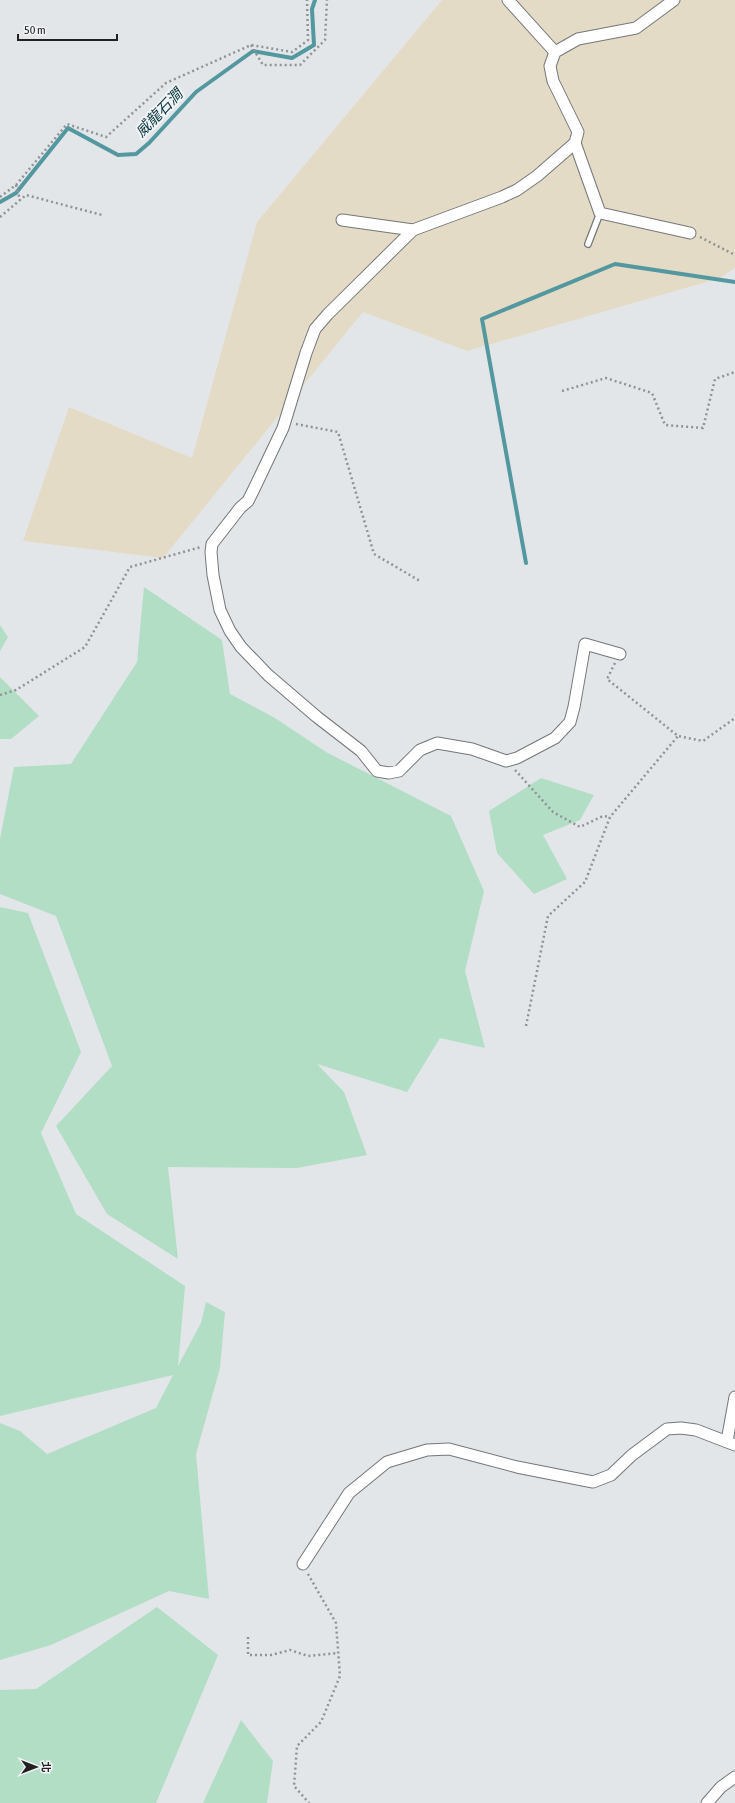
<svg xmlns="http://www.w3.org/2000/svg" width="735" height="1803" viewBox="0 0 735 1803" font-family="'Asap Condensed','Noto Sans TC',sans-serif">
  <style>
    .industrial { fill: #e4dbc6 }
    .green { fill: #b1dec5 }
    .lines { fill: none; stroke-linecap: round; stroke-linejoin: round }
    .stream { stroke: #53979f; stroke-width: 4 }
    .service-casing { stroke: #747779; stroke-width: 8 }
    .minor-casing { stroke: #747779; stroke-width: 13 }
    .path { stroke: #919295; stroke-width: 2.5; stroke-dasharray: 2 3; stroke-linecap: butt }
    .service { stroke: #fff; stroke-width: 5.5 }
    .minor { stroke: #fff; stroke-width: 11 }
    .labels { text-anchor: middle; stroke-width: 4; stroke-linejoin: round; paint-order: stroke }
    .water-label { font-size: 15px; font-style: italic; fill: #08383d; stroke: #f1f3f6 }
  </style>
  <rect width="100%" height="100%" fill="#e3e6e9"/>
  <polygon class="industrial" points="442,0 735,0 735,268 720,278 467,351 363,312 163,558 23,541 69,407 192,458 257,222"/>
  <g class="green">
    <polygon points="144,587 222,640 230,694 275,718 326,752 451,816 484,891 465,971 485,1048 440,1038 407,1092 317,1064 344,1092 367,1155 297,1168 168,1167 178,1259 107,1214 56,1126 112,1066 56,916 0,894 0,839 14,767 71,764 137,662"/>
    <polygon points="0,625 8,637 0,651"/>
    <polygon points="0,677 39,716 11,739 0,739"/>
    <polygon points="541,778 594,795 580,820 543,835 567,879 534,894 497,853 489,811"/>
    <polygon points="0,907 28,913 81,1052 41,1133 76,1214 185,1286 178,1366 201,1323 206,1302 225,1312 220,1368 196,1454 209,1599 169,1591 51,1645 0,1660 0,1423 20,1431 47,1454 156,1408 173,1375 0,1416"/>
    <polygon points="157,1607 218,1655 156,1803 0,1803 0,1690 36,1689"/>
    <polygon points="241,1720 273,1761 267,1803 203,1803"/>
  </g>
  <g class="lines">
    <g class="stream">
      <polyline points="0,202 16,193 68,128 118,155 136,154 149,143 196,92 253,51 292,58 314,45 312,9 315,0"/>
      <polyline points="526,563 482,319 615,264 735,282"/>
    </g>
    <g class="service-casing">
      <polyline id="service" points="588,244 600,213"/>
    </g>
    <g class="minor-casing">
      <g id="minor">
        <polyline points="508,0 555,52"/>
        <polyline points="575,143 600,213 690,233"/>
        <polyline points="342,220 413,230"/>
        <polyline points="620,654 585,644 574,707 570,722 555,738 517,758 506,761 472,749 437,743 420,750 399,771 389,773 377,771 361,751 317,717 268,675 241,647 230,631 220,610 213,575 211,552 212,544 240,508 248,501 254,489 283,428 306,353 315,329 328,314 413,230 502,197 517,190 537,176 575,143 578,132 553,81 550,66 555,52 578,39 636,28 674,0"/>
        <polyline points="727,1441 735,1397"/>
        <polyline points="303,1564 349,1493 387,1462 427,1450 449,1449 517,1467 593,1482 611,1475 632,1455 667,1429 681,1428 696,1430 735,1445"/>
        <polyline points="707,1803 721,1787 735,1777"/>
      </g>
    </g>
    <g class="path">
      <polyline points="251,45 263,65 300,65 325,40 327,0"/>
      <polyline points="16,185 20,200"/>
      <polyline points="0,197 16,185 67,124 106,137 166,83 251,45 292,52 308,40 307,0"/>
      <polyline points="0,217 26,195 102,215"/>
      <polyline points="700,237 735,255"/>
      <polyline points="562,391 606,378 652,393 665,425 703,428 715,379 735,372"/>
      <polyline points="296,424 338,432 374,554 420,581"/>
      <polyline points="615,663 607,679 678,736 703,741 735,718"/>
      <polyline points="0,695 16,690 85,647 130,567 201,547"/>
      <polyline points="515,770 553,812 580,827 603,816 610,817"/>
      <polyline points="526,1026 548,916 585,882 610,817 678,736"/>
      <polyline points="308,1574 336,1623 340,1676 321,1722 297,1746 294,1786 309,1803"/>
      <polyline points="248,1637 248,1655 271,1655 290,1650 308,1656 338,1653"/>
    </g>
    <use href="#service" class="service"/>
    <use href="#minor" class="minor"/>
  </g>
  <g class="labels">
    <g class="water-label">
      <text transform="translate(159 113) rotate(-46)" y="5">威龍石澗</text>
    </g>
  </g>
  <g transform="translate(36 1767) rotate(90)" stroke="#f1f3f6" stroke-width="3" paint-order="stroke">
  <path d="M0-3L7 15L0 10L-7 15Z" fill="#212122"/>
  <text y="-6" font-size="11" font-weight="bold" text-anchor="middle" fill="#212122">北</text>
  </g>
  <path d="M18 34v6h99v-6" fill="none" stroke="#212122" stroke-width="2"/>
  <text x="24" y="34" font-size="12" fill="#212122" stroke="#f1f3f6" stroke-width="3" paint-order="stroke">50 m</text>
</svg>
